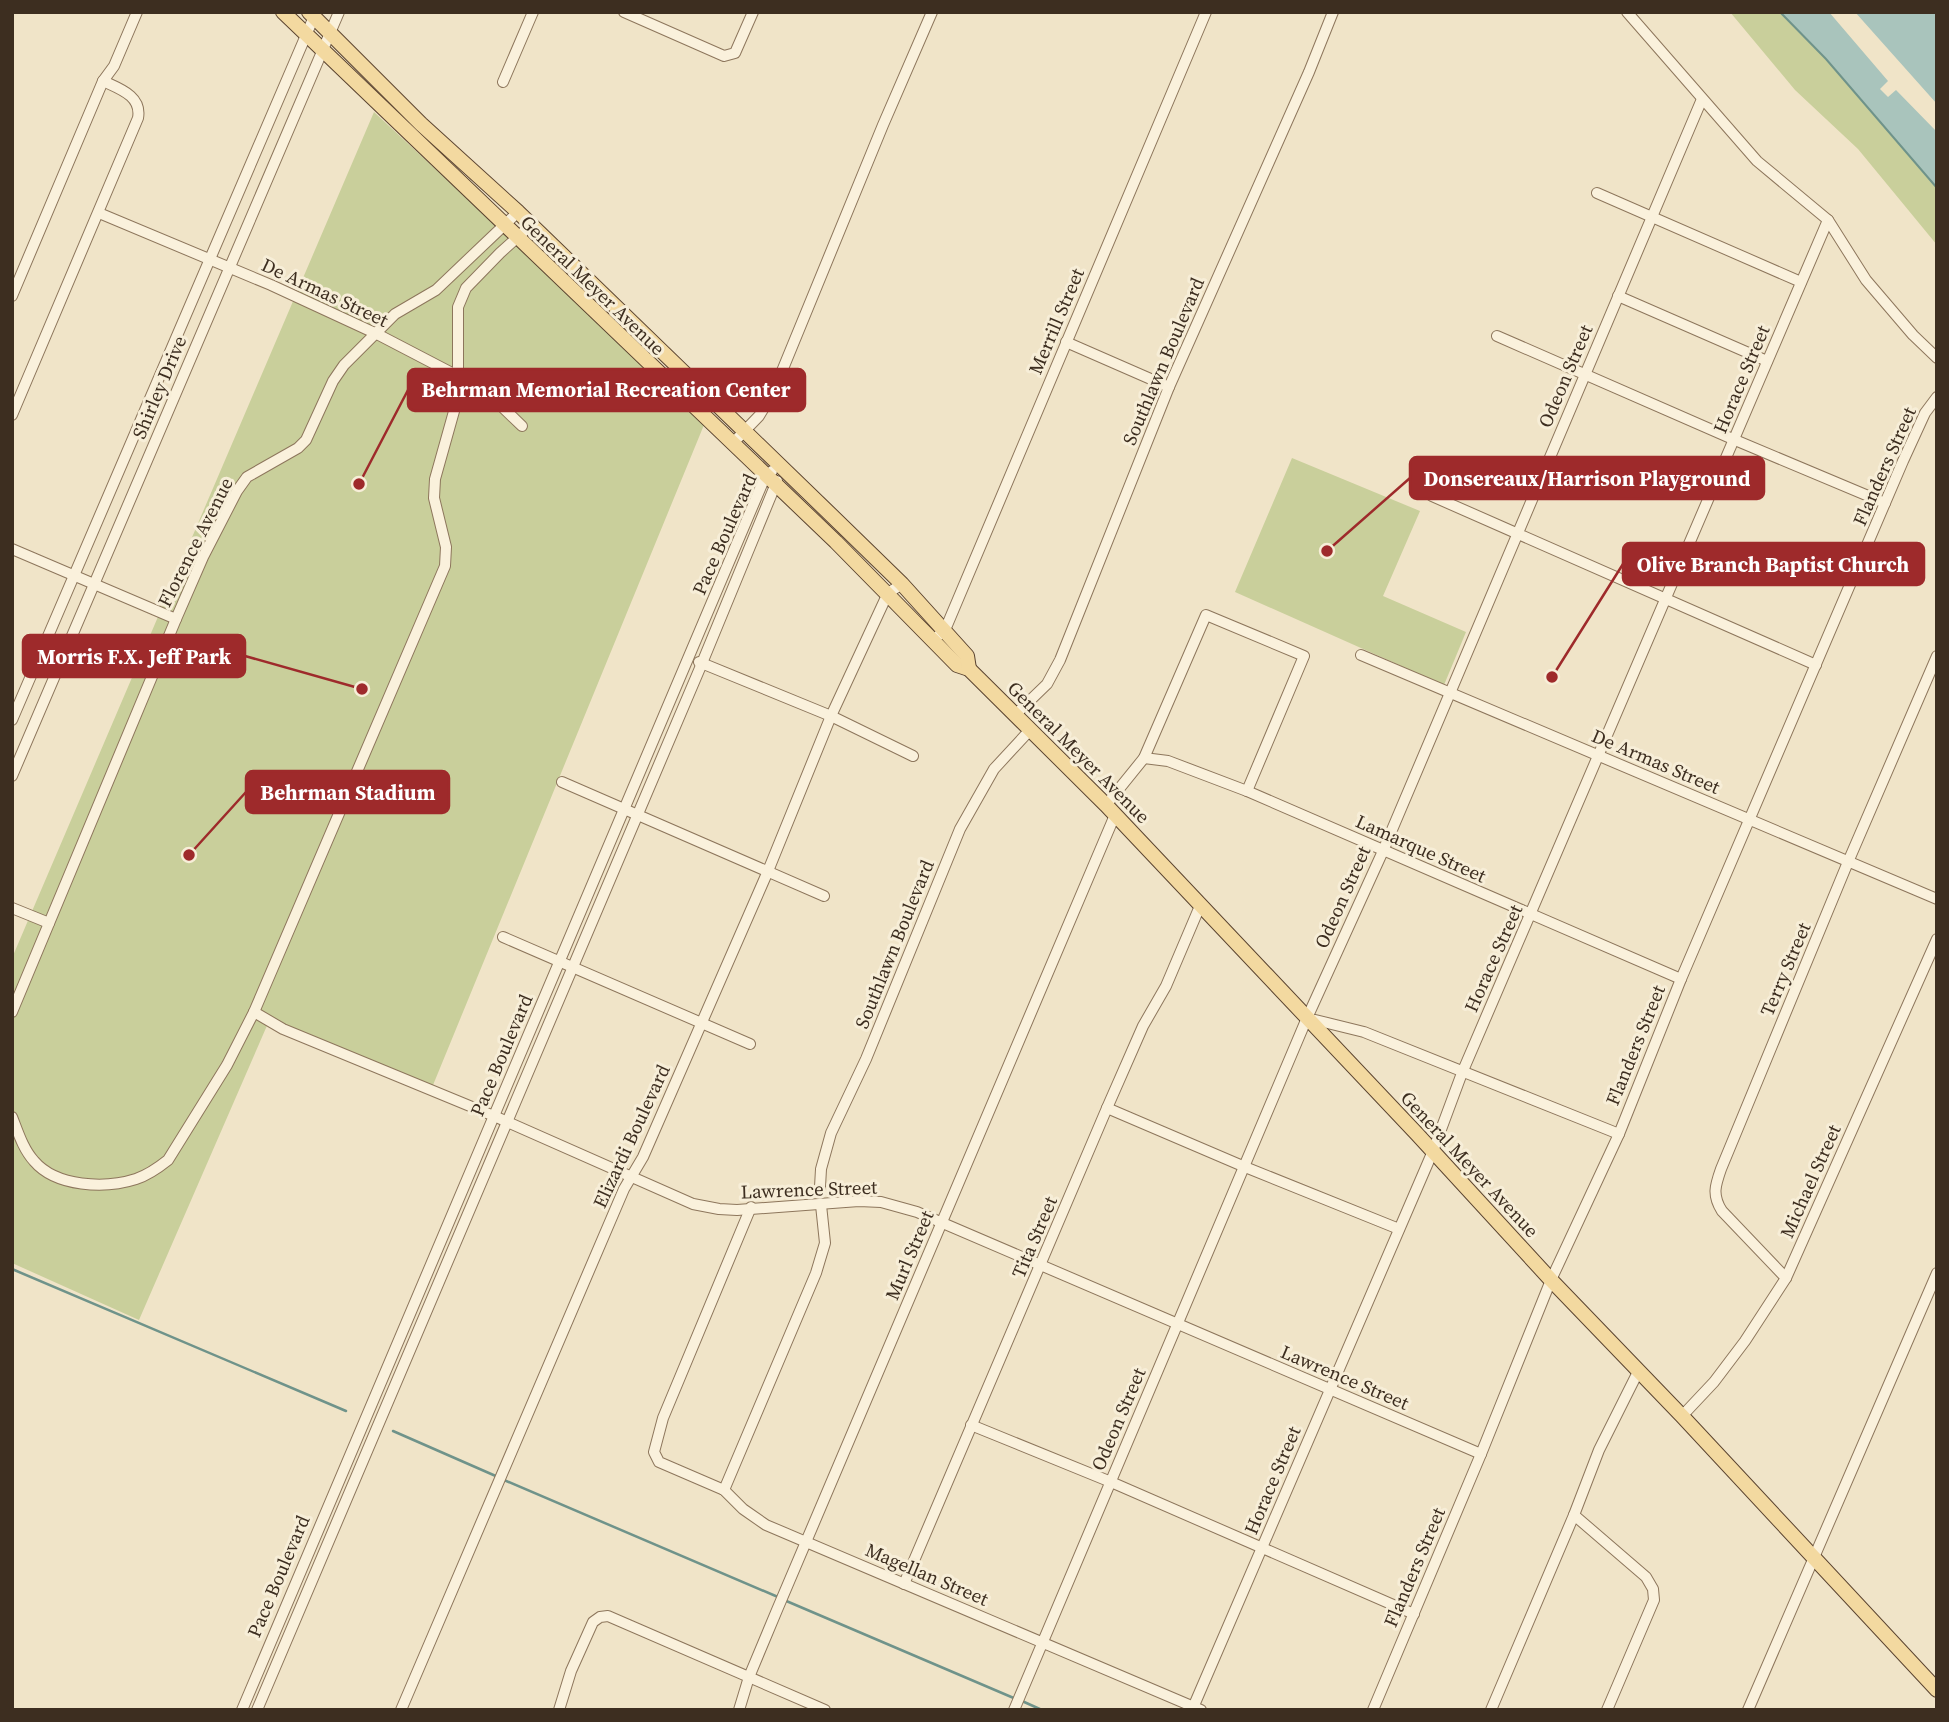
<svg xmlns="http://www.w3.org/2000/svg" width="1949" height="1722" viewBox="0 0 1949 1722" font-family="'Source Serif 4',serif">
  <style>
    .green { fill: #c9cf9b }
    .water { fill: #a9c4bc; stroke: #6f938a; stroke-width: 2 }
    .pier { fill: #f0e4c8 }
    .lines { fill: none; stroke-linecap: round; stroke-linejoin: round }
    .stream { stroke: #6f938a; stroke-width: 2.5 }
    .minor-casing { stroke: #8d765c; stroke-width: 12 }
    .major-casing { stroke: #5b4430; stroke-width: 16 }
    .minor { stroke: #faf1dc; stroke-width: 10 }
    .major { stroke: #f3d9a0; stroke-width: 14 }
    .labels { text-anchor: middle; stroke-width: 6; stroke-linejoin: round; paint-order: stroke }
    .street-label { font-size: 19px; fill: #3d2e20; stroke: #f7eed8 }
    .leader { fill: none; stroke: #9e2a2b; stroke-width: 2.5 }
    .callout-dot { fill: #9e2a2b; stroke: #f7eed8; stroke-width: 2.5 }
    .callout { fill: #9e2a2b; stroke: #9e2a2b; stroke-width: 2.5 }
    .callout-label { font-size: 21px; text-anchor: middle; font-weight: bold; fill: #fff }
  </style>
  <rect width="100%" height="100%" fill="#f0e4c8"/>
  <g class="green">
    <polygon points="1730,12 1795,12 1937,183 1937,245 1858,149 1795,90"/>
    <polygon points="374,112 706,420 431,1090 269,1021 139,1320 12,1263 12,958"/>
    <polygon points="1292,458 1420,511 1383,596 1466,632 1444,685 1235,592"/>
  </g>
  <polygon class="water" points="1780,12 1937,12 1937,188 1826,59"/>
  <polygon class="pier" points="1829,12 1855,12 1937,104 1937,132 1896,90 1888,97 1880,89 1888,81"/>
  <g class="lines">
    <g class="stream">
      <polyline points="12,1269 346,1411"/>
      <polyline points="393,1431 498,1477"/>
      <polyline points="504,1480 778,1597"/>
      <polyline points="784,1600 1016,1699"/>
      <polyline points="1022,1701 1042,1710"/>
    </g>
    <g class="minor-casing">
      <g id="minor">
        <polyline points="624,12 724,56 735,53 753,12"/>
        <polyline points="1627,12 1757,161 1828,220 1866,280 1913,335 1937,358"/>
        <polyline points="503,82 533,12"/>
        <polyline points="1597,193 1801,282"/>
        <polyline points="99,213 271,285 377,334 475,385 495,400 522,426"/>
        <polyline points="12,296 103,81 114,66 137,12"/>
        <polyline points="1618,296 1767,361"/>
        <polyline points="1497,336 1735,440 1885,503"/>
        <polyline points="1066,342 1169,387"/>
        <path d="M 12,415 L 138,118 C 142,96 120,89 103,81"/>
        <polyline points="732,444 759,416 773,393 883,125 932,12"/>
        <polyline points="1432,496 1816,665"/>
        <polyline points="12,549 176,619"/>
        <polyline points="933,640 945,630 1206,12"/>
        <polyline points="1361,655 1937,899"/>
        <polyline points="699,662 831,716 913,756"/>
        <polyline points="1015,715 1047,684 1060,660 1169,387 1309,72 1333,12"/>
        <polyline points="12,720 316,12"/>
        <polyline points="1144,758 1168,761 1247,791 1681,979"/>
        <polyline points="12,776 339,12"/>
        <polyline points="562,782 824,896"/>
        <polyline points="1106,805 1144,758 1206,615 1304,656 1247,791"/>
        <polyline points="12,908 49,923"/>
        <polyline points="503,937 750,1044"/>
        <polyline points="12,1012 176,619 203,557 237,491 247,477 298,448 306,440 333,381 344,365 395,314 436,290 518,212"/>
        <polyline points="254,1012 283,1029 494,1116 693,1204 719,1209 737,1210 859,1201 881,1202 917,1212 1481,1454"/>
        <polyline points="1307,1018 1364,1032 1619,1134"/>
        <polyline points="1107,1108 1245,1167 1399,1229"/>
        <path d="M 12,1117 C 18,1132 23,1149 34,1161 C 56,1187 105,1189 136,1179 C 148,1175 158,1168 168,1160 L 227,1065 L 254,1012 L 445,566 L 446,547 L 434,498 L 435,479 L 458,397 L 458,307 L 466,288 L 500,253 L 530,226"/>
        <polyline points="820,1187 821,1169 831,1133 866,1059 960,829 994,769 1030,730"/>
        <polyline points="751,1207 663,1418 654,1452 659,1462 724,1490 743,1509 766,1525 1201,1710"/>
        <path d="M 1786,1278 L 1722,1211 C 1712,1195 1715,1186 1721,1169 L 1848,862 L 1937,656"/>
        <polyline points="1682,1416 1714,1382 1745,1341 1786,1278 1937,939"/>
        <polyline points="971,1425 1111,1482 1414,1614"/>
        <polyline points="724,1490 816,1273 825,1243 821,1205"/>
        <polyline points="1574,1515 1646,1577 1653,1589 1654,1600 1607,1710"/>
        <polyline points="904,1584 1107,1108 1143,1026 1166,986 1200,906"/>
        <polyline points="242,1710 765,477 772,471"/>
        <polyline points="257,1710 700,668 777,481"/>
        <polyline points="401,1710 624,1189 643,1157 768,871 831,716 888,593 902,584"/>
        <polyline points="559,1710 571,1671 593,1622 600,1617 608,1616 825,1710"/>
        <polyline points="739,1710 749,1677 777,1610 1115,815"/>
        <polyline points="1014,1710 1307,1018 1383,851 1702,99"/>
        <polyline points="1192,1710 1433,1151 1462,1073 1828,220"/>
        <polyline points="1373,1710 1481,1454 1551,1280 1619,1134 1681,979 1903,461 1925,413 1937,397"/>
        <polyline points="1491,1710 1574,1515 1599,1450 1638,1372"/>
        <polyline points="1748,1710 1937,1273"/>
      </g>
    </g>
    <g class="major-casing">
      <g id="major">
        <polyline points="283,12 836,542 957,665 969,669 1106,805 1417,1134 1551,1280 1682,1416 1937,1690"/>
        <polyline points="309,12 421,124 518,212 827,511 902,584 967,656 969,669"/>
      </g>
    </g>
    <use href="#minor" class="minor"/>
    <use href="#major" class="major"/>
  </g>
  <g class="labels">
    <g class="street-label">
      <text transform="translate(593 285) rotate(44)" y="7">General Meyer Avenue</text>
      <text transform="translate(325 292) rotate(25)" y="7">De Armas Street</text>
      <text transform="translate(1056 321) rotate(-67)" y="7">Merrill Street</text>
      <text transform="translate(1163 361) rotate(-67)" y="7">Southlawn Boulevard</text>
      <text transform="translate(1565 376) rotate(-67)" y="7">Odeon Street</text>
      <text transform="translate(1741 379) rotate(-67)" y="7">Horace Street</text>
      <text transform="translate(159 387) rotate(-67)" y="7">Shirley Drive</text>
      <text transform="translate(1884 466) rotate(-66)" y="7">Flanders Street</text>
      <text transform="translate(724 534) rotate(-66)" y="7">Pace Boulevard</text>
      <text transform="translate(195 542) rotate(-63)" y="7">Florence Avenue</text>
      <text transform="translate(1079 752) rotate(45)" y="7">General Meyer Avenue</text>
      <text transform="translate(1656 761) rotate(23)" y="7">De Armas Street</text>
      <text transform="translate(1421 848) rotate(24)" y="7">Lamarque Street</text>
      <text transform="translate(1342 897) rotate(-66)" y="7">Odeon Street</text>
      <text transform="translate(894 944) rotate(-68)" y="7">Southlawn Boulevard</text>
      <text transform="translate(1493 958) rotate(-66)" y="7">Horace Street</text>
      <text transform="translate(1785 969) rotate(-67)" y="7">Terry Street</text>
      <text transform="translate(1635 1045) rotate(-68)" y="7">Flanders Street</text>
      <text transform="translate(501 1055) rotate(-67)" y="7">Pace Boulevard</text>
      <text transform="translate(631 1136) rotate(-65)" y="7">Elizardi Boulevard</text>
      <text transform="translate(1470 1164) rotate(47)" y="7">General Meyer Avenue</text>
      <text transform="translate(1810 1181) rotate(-66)" y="7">Michael Street</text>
      <text transform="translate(809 1189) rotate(-2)" y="7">Lawrence Street</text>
      <text transform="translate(1034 1237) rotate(-67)" y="7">Tita Street</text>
      <text transform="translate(909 1255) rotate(-67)" y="7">Murl Street</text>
      <text transform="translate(1345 1377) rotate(23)" y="7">Lawrence Street</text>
      <text transform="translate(1118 1419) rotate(-67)" y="7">Odeon Street</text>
      <text transform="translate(1272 1480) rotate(-67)" y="7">Horace Street</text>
      <text transform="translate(1414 1567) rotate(-67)" y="7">Flanders Street</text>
      <text transform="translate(927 1574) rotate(23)" y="7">Magellan Street</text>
      <text transform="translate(278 1576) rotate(-67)" y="7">Pace Boulevard</text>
    </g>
  </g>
  <path class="leader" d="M359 484L408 390M1327 551L1410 478M1552 677L1623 564M362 689L245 656M189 855L246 792"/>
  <g class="callout-dot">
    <circle cx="359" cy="484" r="7"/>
    <circle cx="1327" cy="551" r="7"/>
    <circle cx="1552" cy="677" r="7"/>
    <circle cx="362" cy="689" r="7"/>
    <circle cx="189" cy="855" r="7"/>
  </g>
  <g class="callout">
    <rect x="408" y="369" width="397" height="42" rx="7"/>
    <rect x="1410" y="457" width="354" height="42" rx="7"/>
    <rect x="1623" y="543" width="301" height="42" rx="7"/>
    <rect x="23" y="635" width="222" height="42" rx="7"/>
    <rect x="246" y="771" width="203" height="42" rx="7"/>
  </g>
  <g class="callout-label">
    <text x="606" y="397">Behrman Memorial Recreation Center</text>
    <text x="1587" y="486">Donsereaux/Harrison Playground</text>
    <text x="1773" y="572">Olive Branch Baptist Church</text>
    <text x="134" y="664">Morris F.X. Jeff Park</text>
    <text x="348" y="800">Behrman Stadium</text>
  </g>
  <rect width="1949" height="1722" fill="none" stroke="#3d2e20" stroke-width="28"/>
</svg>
